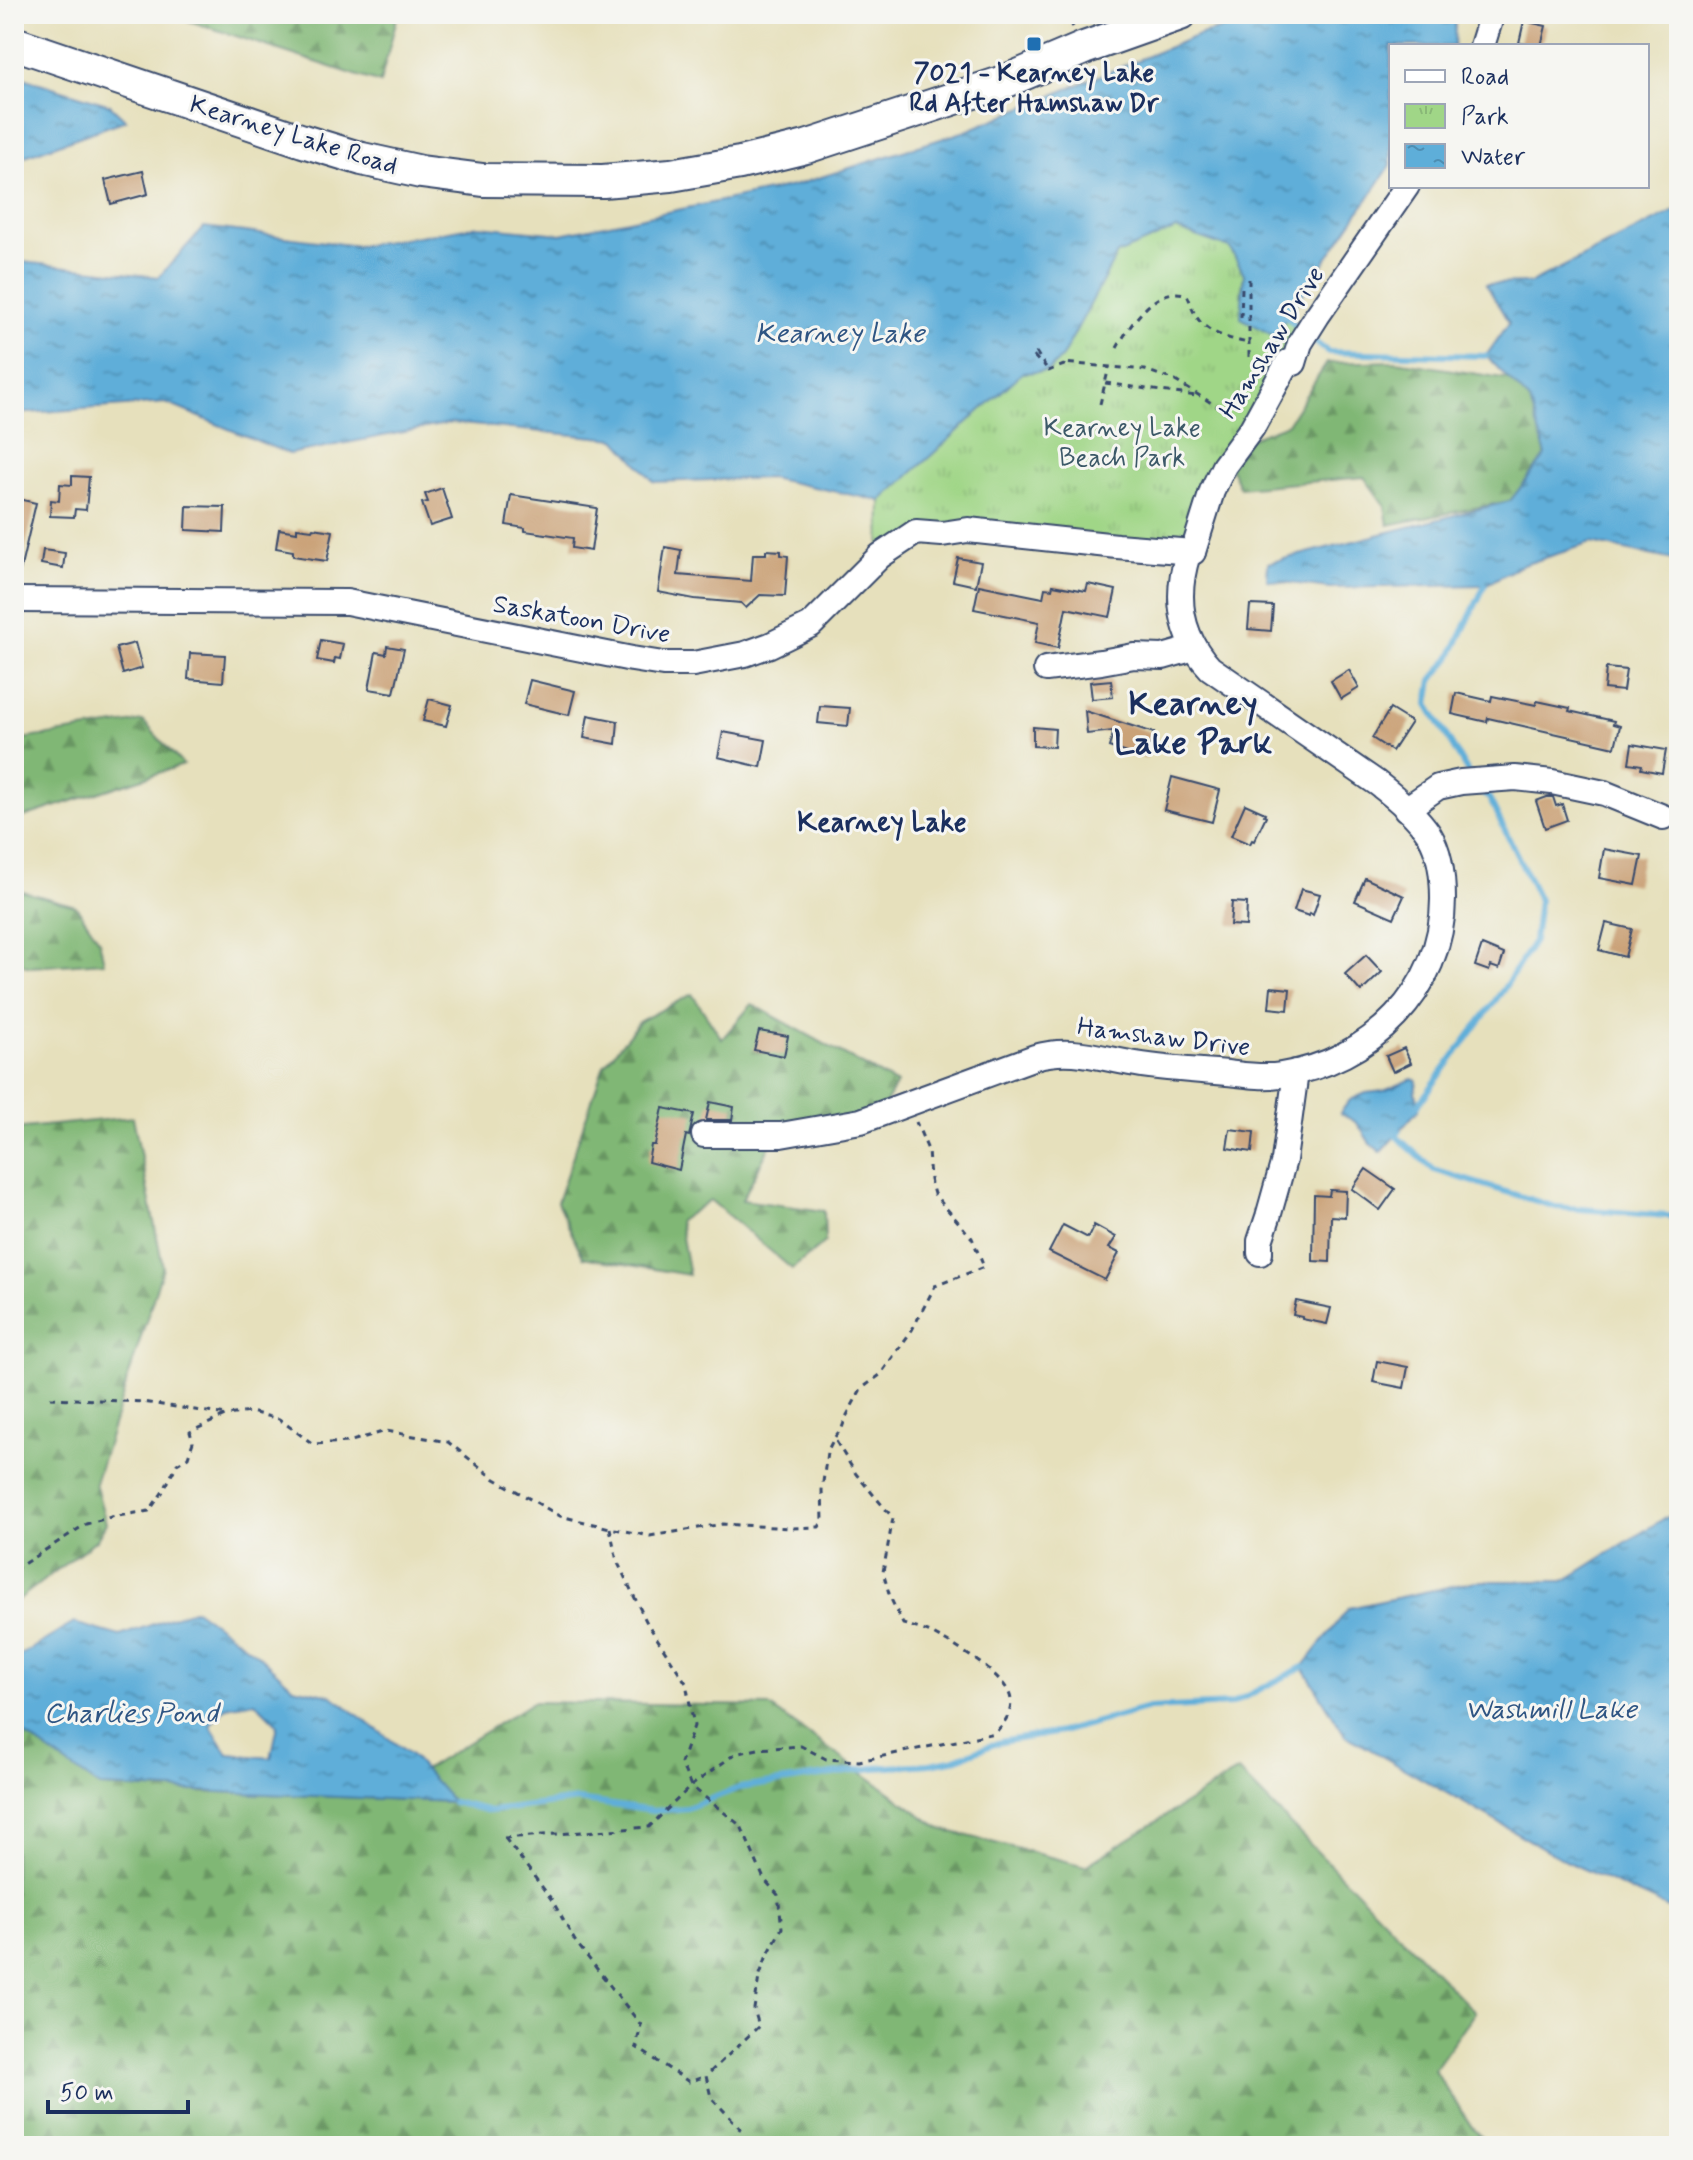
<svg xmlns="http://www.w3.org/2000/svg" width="1693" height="2160" viewBox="0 0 1693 2160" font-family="Mynerve,sans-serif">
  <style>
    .forest { fill: url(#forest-firs); stroke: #4e7369; stroke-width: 2 }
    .park { fill: url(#park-tufts); stroke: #5e8272; stroke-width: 2 }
    .water { fill: url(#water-ripples); stroke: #3c6e9c; stroke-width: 2; fill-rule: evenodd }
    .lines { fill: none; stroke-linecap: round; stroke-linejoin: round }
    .stream { stroke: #5eaed9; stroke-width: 6 }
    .building { fill: #caa278 }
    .minor-casing { stroke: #394a6c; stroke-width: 28 }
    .major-casing { stroke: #394a6c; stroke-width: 36 }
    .path { stroke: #394a6c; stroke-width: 3; stroke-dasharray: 6 6; stroke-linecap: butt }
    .minor { stroke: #fff; stroke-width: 24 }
    .major { stroke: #fff; stroke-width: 32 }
    .poi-dot { fill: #1f6fb2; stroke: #f6f6f2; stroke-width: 3 }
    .labels { text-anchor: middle; stroke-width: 6; stroke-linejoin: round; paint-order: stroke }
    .poi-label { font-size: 26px; font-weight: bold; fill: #1b2f5e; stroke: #f6f6f2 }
    .street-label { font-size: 26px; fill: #1b2f5e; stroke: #f6f6f2 }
    .park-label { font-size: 26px; fill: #3c5968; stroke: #f6f6f2 }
    .water-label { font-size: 28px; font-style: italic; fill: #2f5583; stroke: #f6f6f2 }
    .neighbourhood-label { font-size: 28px; font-weight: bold; fill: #1b2f5e; stroke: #f6f6f2 }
    .district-label { font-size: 34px; font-weight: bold; fill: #1b2f5e; stroke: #f6f6f2 }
  </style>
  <defs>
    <pattern id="forest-firs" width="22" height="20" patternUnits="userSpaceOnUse" patternTransform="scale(2)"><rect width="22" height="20" fill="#80b774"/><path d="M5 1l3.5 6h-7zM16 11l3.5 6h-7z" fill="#689562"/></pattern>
    <pattern id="park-tufts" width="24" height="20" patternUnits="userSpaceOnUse" patternTransform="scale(2)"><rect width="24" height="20" fill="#a0d687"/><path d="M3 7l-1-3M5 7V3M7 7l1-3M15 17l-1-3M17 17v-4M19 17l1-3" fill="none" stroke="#89b877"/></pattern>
    <pattern id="water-ripples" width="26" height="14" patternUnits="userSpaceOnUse" patternTransform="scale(2)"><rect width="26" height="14" fill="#5eaed9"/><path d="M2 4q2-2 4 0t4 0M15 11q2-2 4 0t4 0" fill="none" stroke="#4d8eb3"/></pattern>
  </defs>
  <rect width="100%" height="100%" fill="#f6f6f2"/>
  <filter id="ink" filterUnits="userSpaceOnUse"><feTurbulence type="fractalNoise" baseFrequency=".0125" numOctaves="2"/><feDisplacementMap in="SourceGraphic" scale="16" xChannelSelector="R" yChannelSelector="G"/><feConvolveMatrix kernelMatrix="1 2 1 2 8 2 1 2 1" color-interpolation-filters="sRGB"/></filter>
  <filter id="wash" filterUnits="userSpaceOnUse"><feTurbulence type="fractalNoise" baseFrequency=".006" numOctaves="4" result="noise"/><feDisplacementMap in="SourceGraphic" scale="32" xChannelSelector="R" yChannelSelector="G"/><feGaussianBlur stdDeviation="1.8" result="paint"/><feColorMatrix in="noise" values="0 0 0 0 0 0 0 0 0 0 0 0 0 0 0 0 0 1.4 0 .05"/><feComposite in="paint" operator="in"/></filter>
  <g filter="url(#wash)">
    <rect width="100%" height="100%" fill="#e6e0bc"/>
    <g class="forest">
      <polygon points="168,14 398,14 380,83"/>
      <polygon points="1396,361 1509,379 1530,401 1546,455 1510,501 1388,525 1385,506 1364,477 1240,488 1230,467 1248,439 1287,424 1327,363"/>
      <polygon points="143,721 183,765 14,820 14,740"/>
      <polygon points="14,889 76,906 99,940 104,962 30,967 14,962"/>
      <polygon points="692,994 722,1039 752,1004 897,1084 871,1128 771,1144 742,1200 824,1211 825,1242 792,1269 710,1200 679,1221 689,1275 583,1257 557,1202 604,1065 640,1021"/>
      <polygon points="133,1117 163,1267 95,1483 106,1523 96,1540 14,1603 14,1129"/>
      <polygon points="533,1702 769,1706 941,1829 1085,1866 1238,1771 1475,2012 1434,2070 1474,2130 1490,2146 14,2146 14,1727 101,1787 452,1802 424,1770"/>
    </g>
    <polygon class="park" points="1176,229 1230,248 1244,274 1241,295 1274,335 1287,318 1308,336 1238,449 1193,552 942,534 880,556 881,501 1022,373 1048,371 1062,357 1117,254"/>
    <g class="water">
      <polygon points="1286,14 1452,14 1455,25 1454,46 1391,46 1391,165 1274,336 1241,318 1244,274 1230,248 1176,229 1117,254 1062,357 1048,371 1022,373 881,501 770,478 654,482 616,439 451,423 289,454 166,403 14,414 14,261 159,277 204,227 358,246 479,226 561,234 793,186 966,131 1201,34"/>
      <polygon points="14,75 110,105 126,120 14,160"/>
      <polygon points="1676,210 1679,211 1679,561 1591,543 1520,566 1485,585 1329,588 1267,580 1268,563 1510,501 1546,455 1530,401 1486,356 1509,323 1486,284 1531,283"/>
      <polygon points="1412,1079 1417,1081 1415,1093 1419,1103 1418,1110 1381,1152 1370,1143 1357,1123 1340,1113 1350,1100 1366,1093 1384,1091"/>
      <polygon points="1679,1509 1679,1913 1566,1861 1345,1735 1303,1667 1349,1608 1476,1581 1564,1581"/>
      <path d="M 195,1609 L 257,1654 L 293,1687 L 331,1695 L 412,1756 L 453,1802 L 100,1787 L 14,1727 L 14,1659 L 74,1623 L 120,1636 ZM 255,1702 L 278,1725 L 271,1758 L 228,1754 L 210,1725 L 226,1707 Z"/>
    </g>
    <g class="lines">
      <g class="stream">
        <polyline points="1287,318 1302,331"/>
        <polyline points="1310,338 1328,352 1486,356"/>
        <polyline points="1470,776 1428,704 1432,680 1450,658 1485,585"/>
        <polyline points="1415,1109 1503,990 1534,941 1539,900 1489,798 1476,790"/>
        <polyline points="1399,1131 1395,1135 1434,1170 1556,1207 1679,1217"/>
        <polyline points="453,1802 490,1811 578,1800 653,1811 687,1808 739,1788 874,1768 930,1764 952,1760 1000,1742 1061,1732 1149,1708 1231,1704 1303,1667"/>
      </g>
    </g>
    <g id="blocks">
      <g class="building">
        <polygon points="1524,21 1546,26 1541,46 1519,43"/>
        <polygon points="143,171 148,194 111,204 105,180"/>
        <polygon points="72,476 89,477 86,510 75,509 74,517 50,516 51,500 59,501 60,484 72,485"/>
        <polygon points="442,488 452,519 430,526 422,503 428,502 425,494"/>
        <polygon points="511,495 597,508 591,551 572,548 573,538 525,531 525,528 506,525"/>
        <polygon points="14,498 36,503 20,571 14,571"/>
        <polygon points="187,506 225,507 224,532 186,530"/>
        <polygon points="297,528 312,530 313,528 333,531 327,561 293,556 293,551 276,548 279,529 297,532"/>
        <polygon points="665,547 681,550 678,575 751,581 753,554 766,554 766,550 781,551 781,555 788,556 785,596 760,595 746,608 741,603 694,599 658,592"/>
        <polygon points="43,550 65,553 63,568 41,564"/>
        <polygon points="958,558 981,562 976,586 953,581"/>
        <polygon points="1088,584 1116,590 1110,617 1066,608 1058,648 1035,643 1039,622 974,609 979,585 1043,598 1045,588 1052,589 1053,585 1086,591"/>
        <polygon points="1250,605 1273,606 1271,631 1248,629"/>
        <polygon points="321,640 343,644 340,659 335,658 334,663 317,660"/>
        <polygon points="135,643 142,668 123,674 116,648"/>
        <polygon points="387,646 404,649 394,693 369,689 376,652 386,654"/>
        <polygon points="190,653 225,655 223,682 188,679"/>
        <polygon points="1606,668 1626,670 1623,691 1604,689"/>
        <polygon points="1349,670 1359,688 1341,699 1331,681"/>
        <polygon points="530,680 575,691 569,715 524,704"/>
        <polygon points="1111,680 1113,697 1092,699 1090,682"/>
        <polygon points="1456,693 1491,701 1492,696 1536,705 1537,701 1570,708 1569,711 1614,721 1613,724 1620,726 1615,747 1488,718 1487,722 1452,714"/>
        <polygon points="429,699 452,705 446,726 423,721"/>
        <polygon points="820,706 850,708 848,726 818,723"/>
        <polygon points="1390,709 1411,722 1392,751 1372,738"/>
        <polygon points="1085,711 1154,733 1146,759 1109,747 1114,731 1087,734"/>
        <polygon points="588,715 618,721 616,744 584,738"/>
        <polygon points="1033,727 1055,729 1054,747 1033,746"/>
        <polygon points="723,732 766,740 761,767 718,757"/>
        <polygon points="1632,744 1666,750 1662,773 1641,769 1642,765 1629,763"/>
        <polygon points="1172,777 1220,790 1212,822 1164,810"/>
        <polygon points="1547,797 1553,797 1556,806 1562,804 1567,820 1545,828 1536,801"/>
        <polygon points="1245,804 1265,813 1264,815 1266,816 1254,841 1252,840 1250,844 1231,836"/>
        <polygon points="1604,849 1642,856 1636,885 1599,878"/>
        <polygon points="1365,878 1404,896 1394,918 1355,901"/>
        <polygon points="1301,889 1320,894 1313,915 1310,913 1309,916 1294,911"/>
        <polygon points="1232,902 1247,903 1246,926 1230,925"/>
        <polygon points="1606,923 1632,929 1625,957 1599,950"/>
        <polygon points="1482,945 1504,954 1499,969 1491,966 1489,971 1475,966"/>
        <polygon points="1366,955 1382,972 1361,992 1345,974"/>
        <polygon points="1271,987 1290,989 1288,1010 1269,1008"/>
        <polygon points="759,1031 788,1036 784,1056 754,1050"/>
        <polygon points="1404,1048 1411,1063 1393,1072 1386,1056"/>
        <polygon points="710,1102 734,1107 732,1120 706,1120"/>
        <polygon points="663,1108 694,1114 689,1136 686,1135 679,1170 648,1162 651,1145 655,1145"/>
        <polygon points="1230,1129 1254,1132 1252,1152 1227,1148"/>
        <polygon points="1366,1169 1395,1189 1380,1210 1352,1189"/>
        <polygon points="1330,1190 1346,1191 1345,1217 1331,1216 1330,1262 1313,1261 1314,1195 1329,1196"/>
        <polygon points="1063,1225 1088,1238 1094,1225 1116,1237 1109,1248 1119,1253 1105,1280 1049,1252"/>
        <polygon points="1296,1301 1331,1308 1327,1324 1302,1319 1302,1317 1293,1315"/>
        <polygon points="1377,1361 1408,1367 1404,1388 1373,1382"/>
      </g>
    </g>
  </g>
  <g filter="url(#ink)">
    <use href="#blocks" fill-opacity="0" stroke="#394a6c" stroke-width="2"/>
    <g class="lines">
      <g class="minor-casing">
        <g id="minor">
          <polyline points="1482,46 1492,14"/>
          <polyline points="14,600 347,602 632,659 663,664 693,664 745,654 770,645 811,625 880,556 916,532 942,534 968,530 1117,546 1193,552"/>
          <polyline points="1046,669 1101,662 1134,656 1163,657 1184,651 1193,645"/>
          <polyline points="1406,809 1438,787 1461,782 1515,778 1552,782 1604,793 1663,817"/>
          <path d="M 704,1135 L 781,1135 L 861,1121 L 1035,1057 C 1069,1047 1097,1057 1130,1063 C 1162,1069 1195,1070 1227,1073 C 1245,1075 1263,1078 1281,1075 C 1370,1062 1443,990 1443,899 C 1443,878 1440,852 1429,834 C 1417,816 1394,796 1377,783 L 1210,668 C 1179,635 1175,595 1188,554 L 1193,552 L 1212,491 L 1224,466 L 1252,428 L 1288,362 L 1294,363 L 1300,343 L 1317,316 L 1407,186"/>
          <polyline points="1260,1253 1260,1241 1268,1217 1284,1160 1296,1072"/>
        </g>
      </g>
      <g class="major-casing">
        <polyline id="major" points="14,43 303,141 362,159 421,172 483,180 603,181 671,175 740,163 806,147 1004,82 1084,48 1180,14"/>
      </g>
      <g class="path">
        <polyline points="1066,14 1073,27"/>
        <polyline points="1249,279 1249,362"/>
        <polyline points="1241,318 1242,288"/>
        <path d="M 1117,348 C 1129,326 1157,283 1187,295 C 1191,302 1191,308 1195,314 C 1204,333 1230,339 1248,343"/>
        <polyline points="1036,352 1048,371"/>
        <polyline points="1034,356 1042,365"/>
        <polyline points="1048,371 1064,365 1064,363 1145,370 1172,379 1233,416"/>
        <polyline points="1105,383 1196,396"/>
        <polyline points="1100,404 1109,367"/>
        <polyline points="50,1398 143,1402 227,1415"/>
        <polyline points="610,1528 617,1561 647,1623 686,1683 694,1726 681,1763 691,1786 741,1826 764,1879 778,1895 782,1928 766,1958 759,1977 754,2009 759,2026 706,2076 711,2097 740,2128 730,2146"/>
        <polyline points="14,1570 86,1524 111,1517 149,1511 164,1490 177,1464 188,1457 193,1442 190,1432 227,1415 251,1412 279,1419 313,1444 348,1442 386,1431 448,1442 495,1479 560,1516 610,1528 650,1536 723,1524 791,1528 819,1527 823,1520 822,1490 827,1452 834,1438 842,1428 846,1417 861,1389 880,1375 912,1330 935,1286 984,1267 972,1238 934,1194 930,1180 928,1150 916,1122"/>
        <path d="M 504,1838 L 649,1827 L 691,1786 L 735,1754 L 758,1749 L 801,1746 L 826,1759 L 859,1761 L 995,1733 C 1004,1723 1011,1715 1011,1701 C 1011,1677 952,1644 933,1634 C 924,1630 913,1627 903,1624 L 890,1597 L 883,1572 L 893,1518 L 856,1474 L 834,1438"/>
        <polyline points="505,1838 552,1900 575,1941 641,2025 636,2047 689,2082 706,2076"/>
      </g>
      <use href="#minor" class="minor"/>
      <use href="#major" class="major"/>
    </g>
  </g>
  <rect class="poi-dot" x="1026" y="36" width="16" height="16" rx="4"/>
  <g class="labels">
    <g class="poi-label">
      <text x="1034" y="81">7021 - Kearney Lake<tspan x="1034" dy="30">Rd After Hamshaw Dr</tspan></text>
    </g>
    <g class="street-label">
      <text transform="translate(294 134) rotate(17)" y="9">Kearney Lake Road</text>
      <text transform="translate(1271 342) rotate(-58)" y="9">Hamshaw Drive</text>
      <text transform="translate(582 618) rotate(10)" y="9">Saskatoon Drive</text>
      <text transform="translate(1164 1036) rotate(7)" y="9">Hamshaw Drive</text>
    </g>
    <g class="park-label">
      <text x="1122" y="436">Kearney Lake<tspan x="1122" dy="30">Beach Park</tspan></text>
    </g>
    <g class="water-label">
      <text x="840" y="342">Kearney Lake</text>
      <text x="1551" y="1718">Washmill Lake</text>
      <text x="131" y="1722">Charlies Pond</text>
    </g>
    <g class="neighbourhood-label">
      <text x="882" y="831">Kearney Lake</text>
    </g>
    <g class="district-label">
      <text x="1193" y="714">Kearney<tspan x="1193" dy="39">Lake Park</tspan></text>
    </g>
  </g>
  <rect width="1693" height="2160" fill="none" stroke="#f6f6f2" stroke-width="48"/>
  <rect x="1389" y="44" width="260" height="144" fill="#f6f6f2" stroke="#9ea6b7" stroke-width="2"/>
  <rect x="1405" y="70" width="40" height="12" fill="#ffffff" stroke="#9ea6b7" stroke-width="2"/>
  <text x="1461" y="84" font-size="24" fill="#1b2f5e">Road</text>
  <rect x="1405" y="104" width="40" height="24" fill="url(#park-tufts)" stroke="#9ea6b7" stroke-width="2"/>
  <text x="1461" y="124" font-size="24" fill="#1b2f5e">Park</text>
  <rect x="1405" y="144" width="40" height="24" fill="url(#water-ripples)" stroke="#9ea6b7" stroke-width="2"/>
  <text x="1461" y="164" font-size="24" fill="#1b2f5e">Water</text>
  <path d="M48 2100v12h140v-12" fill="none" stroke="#1b2f5e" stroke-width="4"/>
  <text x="60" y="2100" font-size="24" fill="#1b2f5e" stroke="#f6f6f2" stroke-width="6" paint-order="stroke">50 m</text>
</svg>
